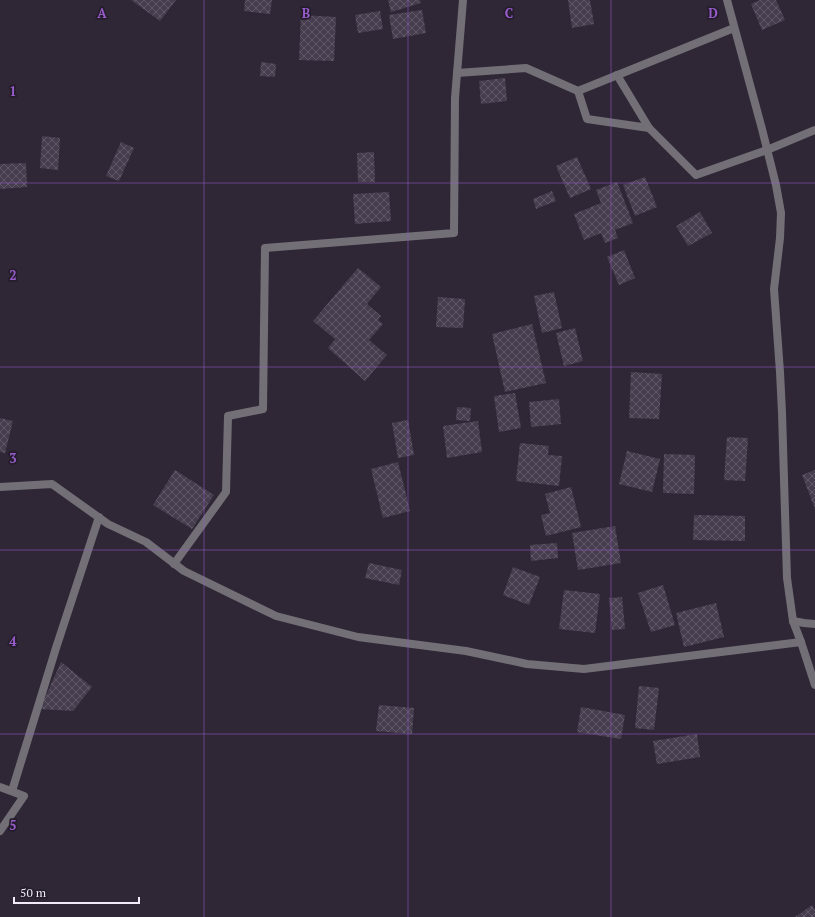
<svg xmlns="http://www.w3.org/2000/svg" width="815" height="917" viewBox="0 0 815 917" font-family="'PT Serif',serif">
  <style>
    .building { fill: url(#building-cross-hatch) }
    .lines { fill: none; stroke-linecap: round; stroke-linejoin: round }
    .street { stroke: #736f77; stroke-width: 8 }
    .grid { fill: none; stroke: #985ccd; stroke-width: 1; stroke-opacity: 0.55 }
    .grid-label { font-size: 13px; text-anchor: middle; font-weight: bold; fill: #985ccd; stroke: #251d2c; stroke-width: 3.5; stroke-linejoin: round; paint-order: stroke }
  </style>
  <defs>
    <pattern id="building-cross-hatch" width="8" height="8" patternUnits="userSpaceOnUse"><rect width="8" height="8" fill="#463d4e"/><path d="M0 0l8 8M0 8l8-8" fill="none" stroke="#615968"/></pattern>
  </defs>
  <rect width="100%" height="100%" fill="#2f2736"/>
  <g class="building">
    <polygon points="131,0 176,0 160,21"/>
    <polygon points="245,0 272,0 270,14 244,11"/>
    <polygon points="388,0 420,0 421,3 391,12"/>
    <polygon points="568,0 590,0 594,24 572,28"/>
    <polygon points="760,0 776,0 785,20 762,30 751,4"/>
    <polygon points="422,10 426,33 393,39 389,15"/>
    <polygon points="380,11 383,29 358,33 355,15"/>
    <polygon points="301,15 336,17 334,61 299,60"/>
    <polygon points="261,62 276,64 275,77 260,76"/>
    <polygon points="505,78 507,101 481,104 479,81"/>
    <polygon points="42,136 60,138 58,170 40,168"/>
    <polygon points="121,142 134,148 119,181 106,176"/>
    <polygon points="374,152 375,182 358,182 357,153"/>
    <polygon points="577,157 591,189 570,198 556,166"/>
    <polygon points="26,163 27,187 0,189 0,164"/>
    <polygon points="645,177 657,207 635,216 623,185"/>
    <polygon points="617,182 633,223 615,230 618,238 605,243 601,233 584,240 574,214 601,203 596,190"/>
    <polygon points="552,191 556,201 536,209 533,199"/>
    <polygon points="389,192 391,221 355,224 353,194"/>
    <polygon points="700,212 712,233 688,246 676,226"/>
    <polygon points="624,250 635,278 619,285 607,257"/>
    <polygon points="358,268 381,287 367,304 381,316 378,320 383,324 369,340 387,355 365,381 328,348 335,339 313,321"/>
    <polygon points="554,292 562,328 542,333 534,296"/>
    <polygon points="438,297 465,299 463,328 436,327"/>
    <polygon points="532,324 546,383 505,392 492,334"/>
    <polygon points="575,328 583,361 564,366 556,333"/>
    <polygon points="631,372 662,374 659,419 629,418"/>
    <polygon points="515,393 521,428 499,432 494,396"/>
    <polygon points="559,399 561,424 531,427 529,402"/>
    <polygon points="457,407 471,408 470,421 456,420"/>
    <polygon points="0,418 13,421 5,453 0,452"/>
    <polygon points="408,420 414,455 398,458 392,423"/>
    <polygon points="478,421 482,452 447,458 443,426"/>
    <polygon points="727,437 748,438 745,481 724,480"/>
    <polygon points="520,443 549,446 548,455 562,456 559,486 516,481"/>
    <polygon points="627,451 660,459 652,492 619,484"/>
    <polygon points="664,454 695,455 694,494 663,493"/>
    <polygon points="398,462 410,511 383,518 371,469"/>
    <polygon points="175,470 214,495 192,529 153,505"/>
    <polygon points="815,470 815,509 802,475"/>
    <polygon points="571,487 581,527 546,536 541,515 550,513 545,494"/>
    <polygon points="694,515 745,516 745,541 693,540"/>
    <polygon points="615,526 621,563 578,570 572,533"/>
    <polygon points="557,543 558,558 531,561 530,545"/>
    <polygon points="369,563 402,570 399,585 365,578"/>
    <polygon points="513,567 540,577 529,605 503,595"/>
    <polygon points="663,585 675,625 651,632 638,593"/>
    <polygon points="564,590 600,594 595,633 559,629"/>
    <polygon points="622,597 625,629 612,630 609,598"/>
    <polygon points="716,603 724,637 684,647 676,613"/>
    <polygon points="61,662 92,687 73,711 40,709"/>
    <polygon points="639,686 659,688 654,730 635,728"/>
    <polygon points="379,705 414,708 412,734 376,731"/>
    <polygon points="581,707 625,715 621,739 577,732"/>
    <polygon points="697,734 700,757 657,764 653,741"/>
    <polygon points="812,905 815,910 815,917 795,917"/>
  </g>
  <g class="lines">
    <g class="street">
      <polyline points="727,0 762,129 776,185 781,213 780,238 774,289 780,372 782,413 787,578 793,621 801,642 815,685"/>
      <polyline points="457,73 526,68 578,91 587,119 649,128 696,175 767,150 815,130"/>
      <polyline points="617,75 649,128"/>
      <polyline points="578,91 734,28"/>
      <polyline points="0,487 52,484 108,524 146,542 184,571 276,616 358,637 466,651 527,664 584,669 801,642"/>
      <polyline points="174,564 226,492 228,416 263,409 265,248 454,233 455,98 463,0"/>
      <polyline points="793,621 804,623 815,624"/>
      <polyline points="0,787 24,796 0,831"/>
      <polyline points="12,791 56,648 99,517"/>
    </g>
  </g>
  <path class="grid" d="M 204,0 L 204,917M 408,0 L 408,917M 611,0 L 611,917M 0,183 L 815,183M 0,367 L 815,367M 0,550 L 815,550M 0,734 L 815,734"/>
  <g class="grid-label">
    <text x="102" y="18">A</text>
    <text x="306" y="18">B</text>
    <text x="509" y="18">C</text>
    <text x="713" y="18">D</text>
    <text x="13" y="96">1</text>
    <text x="13" y="280">2</text>
    <text x="13" y="463">3</text>
    <text x="13" y="646">4</text>
    <text x="13" y="830">5</text>
  </g>
  <path d="M14 897v6h125v-6" fill="none" stroke="#f0ebf6" stroke-width="2"/>
  <text x="20" y="897" font-size="12" fill="#f0ebf6" stroke="#251d2c" stroke-width="3" paint-order="stroke">50 m</text>
</svg>
